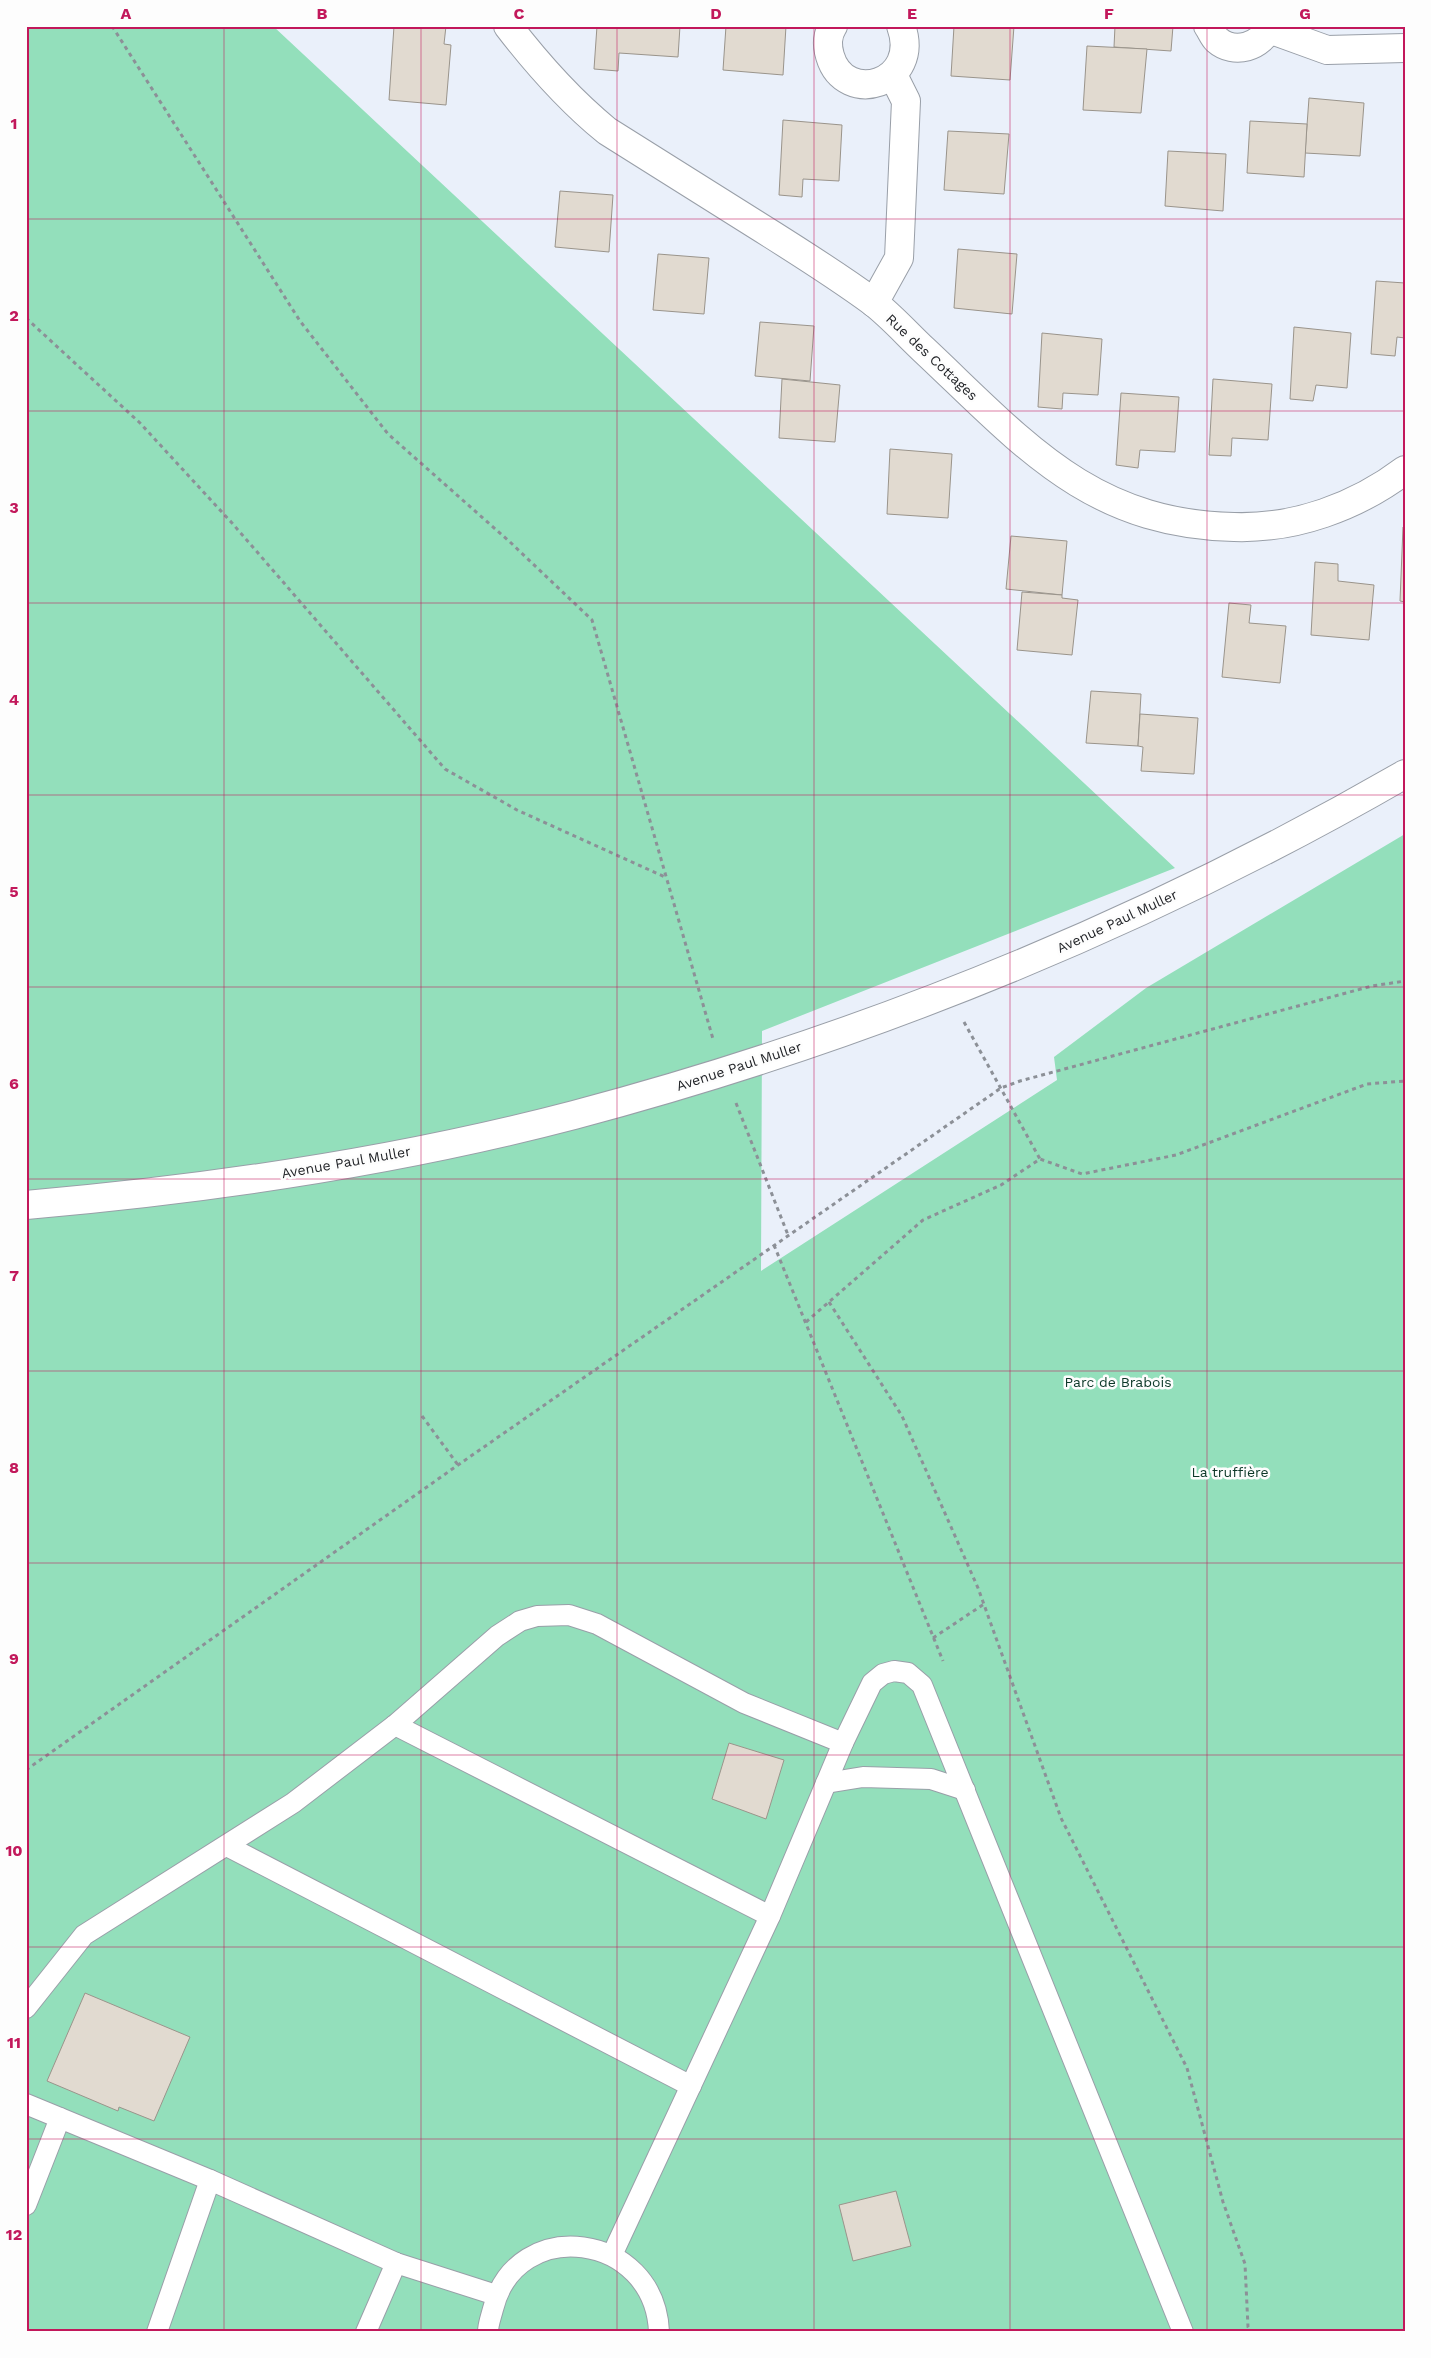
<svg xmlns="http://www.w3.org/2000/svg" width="1431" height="2358" viewBox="0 0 1431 2358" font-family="'Work Sans',sans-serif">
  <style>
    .green { fill: #93dfbb }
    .building { fill: #e1dad0; stroke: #9a948b }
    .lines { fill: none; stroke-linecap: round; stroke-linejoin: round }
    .lane-casing { stroke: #999fa8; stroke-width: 22 }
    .street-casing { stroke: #999fa8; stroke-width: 30 }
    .secondary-casing { stroke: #999fa8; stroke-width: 30 }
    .path { stroke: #8c9097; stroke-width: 3; stroke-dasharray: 4 4; stroke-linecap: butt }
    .lane { stroke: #fff; stroke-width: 20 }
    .street { stroke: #fff; stroke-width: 28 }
    .secondary { stroke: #fff; stroke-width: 28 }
    .grid { fill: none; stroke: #c2185b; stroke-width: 1; stroke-opacity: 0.55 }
    .labels { text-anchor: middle; stroke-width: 5; stroke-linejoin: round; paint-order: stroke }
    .street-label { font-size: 14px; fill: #232529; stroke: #fdfdfd }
    .park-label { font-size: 14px; fill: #0d3828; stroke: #fdfdfd }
    .neatline { fill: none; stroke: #c2185b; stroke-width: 2 }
    .grid-label { font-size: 16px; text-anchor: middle; font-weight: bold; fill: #c2185b }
  </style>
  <rect width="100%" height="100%" fill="#eaf0fa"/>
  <polygon class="green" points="26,26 273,26 1175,868 762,1031 761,1271 1057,1080 1054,1057 1146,988 1405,834 1405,2332 26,2332"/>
  <g class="building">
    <polygon points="394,26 446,26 444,44 451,45 446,105 389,100"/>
    <polygon points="597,26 680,26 678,57 619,53 618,71 594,69"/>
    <polygon points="726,26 786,26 783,75 723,70"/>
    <polygon points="954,26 1014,26 1010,80 951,76"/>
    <polygon points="1115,26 1173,26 1171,51 1114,47"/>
    <polygon points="1087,46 1147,49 1141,113 1083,110"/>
    <polygon points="1309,98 1364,103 1360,156 1305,153"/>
    <polygon points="783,120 842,125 839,181 803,179 802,197 779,195"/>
    <polygon points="1250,121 1307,124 1304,177 1247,173"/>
    <polygon points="948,131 1009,134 1004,194 944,190"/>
    <polygon points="1168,151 1226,154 1223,211 1165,206"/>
    <polygon points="560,191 613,195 609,252 555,247"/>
    <polygon points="958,249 1017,254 1012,314 954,308"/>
    <polygon points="658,254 709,258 704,314 653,310"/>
    <polygon points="1376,281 1405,283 1405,338 1397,337 1395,356 1371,354"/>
    <polygon points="760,322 814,326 810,381 755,376"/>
    <polygon points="1294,327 1351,333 1347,388 1316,385 1313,401 1290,399"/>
    <polygon points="1042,333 1102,339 1098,395 1063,393 1062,409 1038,407"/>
    <polygon points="782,379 840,385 835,442 779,438"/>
    <polygon points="1213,379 1272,384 1268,440 1232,438 1231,456 1209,455"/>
    <polygon points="1121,393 1179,397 1175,452 1140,450 1138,468 1116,465"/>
    <polygon points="890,449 952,454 948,518 887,514"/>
    <polygon points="1403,527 1405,528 1405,602 1400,601"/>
    <polygon points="1011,536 1067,541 1062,595 1006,589"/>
    <polygon points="1315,562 1338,564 1338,581 1374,585 1369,640 1311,635"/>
    <polygon points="1022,592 1062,595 1062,598 1078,600 1072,655 1017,650"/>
    <polygon points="1229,603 1251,605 1249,623 1286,626 1280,683 1222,677"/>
    <polygon points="1091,691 1141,694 1138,746 1086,743"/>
    <polygon points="1140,714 1198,718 1194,774 1141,771 1143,747 1138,746"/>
    <polygon points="729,1743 784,1760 766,1819 712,1799"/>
    <polygon points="85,1993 190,2037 154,2121 119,2107 118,2111 47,2081"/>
    <polygon points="896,2191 911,2246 853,2261 839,2205"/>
  </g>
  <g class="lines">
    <g class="lane-casing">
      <g id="lane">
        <polyline points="395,1725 770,1916"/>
        <polyline points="826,1783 863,1777 931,1779 965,1790"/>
        <polyline points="227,1846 691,2086"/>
        <polyline points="26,2008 84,1935 293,1803 395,1725 497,1636 520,1621 537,1616 569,1615 597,1624 744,1703 843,1743"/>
        <polyline points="26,2104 210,2180 396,2263 496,2295"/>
        <polyline points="26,2205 60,2118"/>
        <polyline points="612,2255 770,1916 843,1743 872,1683 883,1674 894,1671 908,1673 922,1685 1183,2332"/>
        <polyline points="157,2332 210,2180"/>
        <polyline points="366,2332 396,2263"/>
        <path d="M 488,2332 C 488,2324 491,2317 493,2309 C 516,2214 655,2232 659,2332"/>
      </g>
    </g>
    <g class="street-casing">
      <g id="street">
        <path d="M 508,26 C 538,65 569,100 607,131 C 656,162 705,193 755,224 C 795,249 835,274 873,302 C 891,316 907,334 924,350 C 1022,442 1089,524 1234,527 C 1295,529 1356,507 1405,470"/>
        <path d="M 833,26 C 827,35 827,46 830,56 C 845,107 922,84 901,26"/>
        <path d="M 1208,26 C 1211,30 1213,36 1217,40 C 1234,55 1262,47 1269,26"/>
        <polyline points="1269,29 1327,50 1405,48"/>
        <polyline points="874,303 899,258 906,101 893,75"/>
      </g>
    </g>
    <g class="secondary-casing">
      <path id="secondary" d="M 26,1205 C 210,1189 395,1162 574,1115 C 864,1038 1145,924 1405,774"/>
    </g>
    <g class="path">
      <polyline points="112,26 300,321 388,434 510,542 592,620 713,1039"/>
      <polyline points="26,318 140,423 232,523 445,769 517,810 665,877"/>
      <polyline points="964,1022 1040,1159"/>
      <polyline points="736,1103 788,1235"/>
      <polyline points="774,1245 943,1661"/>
      <polyline points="829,1302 902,1416 978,1588 1061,1818 1187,2068 1223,2202 1245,2264 1248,2327 1251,2332"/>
      <polyline points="806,1322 923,1220 1001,1185 1040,1159 1082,1174 1176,1155 1367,1084 1405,1081"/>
      <polyline points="422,1416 458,1465"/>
      <polyline points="933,1638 984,1604"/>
      <polyline points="26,1770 458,1465 1001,1088 1020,1081 1372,986 1405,981"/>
    </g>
    <use href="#lane" class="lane"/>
    <use href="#street" class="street"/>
    <use href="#secondary" class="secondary"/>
  </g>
  <path class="grid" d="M 224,26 L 224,2332M 421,26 L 421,2332M 617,26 L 617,2332M 814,26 L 814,2332M 1010,26 L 1010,2332M 1207,26 L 1207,2332M 26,219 L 1405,219M 26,411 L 1405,411M 26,603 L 1405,603M 26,795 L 1405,795M 26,987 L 1405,987M 26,1179 L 1405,1179M 26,1371 L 1405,1371M 26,1563 L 1405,1563M 26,1755 L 1405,1755M 26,1947 L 1405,1947M 26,2139 L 1405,2139"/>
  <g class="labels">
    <g class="street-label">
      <text transform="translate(932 357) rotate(43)" y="5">Rue des Cottages</text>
      <text transform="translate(1117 921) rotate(-25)" y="5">Avenue Paul Muller</text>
      <text transform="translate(739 1066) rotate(-18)" y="5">Avenue Paul Muller</text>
      <text transform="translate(346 1162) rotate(-10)" y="5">Avenue Paul Muller</text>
    </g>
    <g class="park-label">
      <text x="1118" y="1387">Parc de Brabois</text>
      <text x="1230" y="1477">La truffière</text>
    </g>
  </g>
  <rect width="1431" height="2358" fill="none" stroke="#fdfdfd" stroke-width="55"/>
  <rect x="28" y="28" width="1376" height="2302" class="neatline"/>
  <g class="grid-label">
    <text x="126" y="19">A</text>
    <text x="322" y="19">B</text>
    <text x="519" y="19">C</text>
    <text x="716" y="19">D</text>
    <text x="912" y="19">E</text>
    <text x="1109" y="19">F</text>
    <text x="1305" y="19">G</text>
    <text x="14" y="129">1</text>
    <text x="14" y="321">2</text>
    <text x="14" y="513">3</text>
    <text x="14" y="705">4</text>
    <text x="14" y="897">5</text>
    <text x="14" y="1089">6</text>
    <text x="14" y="1281">7</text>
    <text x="14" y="1473">8</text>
    <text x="14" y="1664">9</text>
    <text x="14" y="1856">10</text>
    <text x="14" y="2048">11</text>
    <text x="14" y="2240">12</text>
  </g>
</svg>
